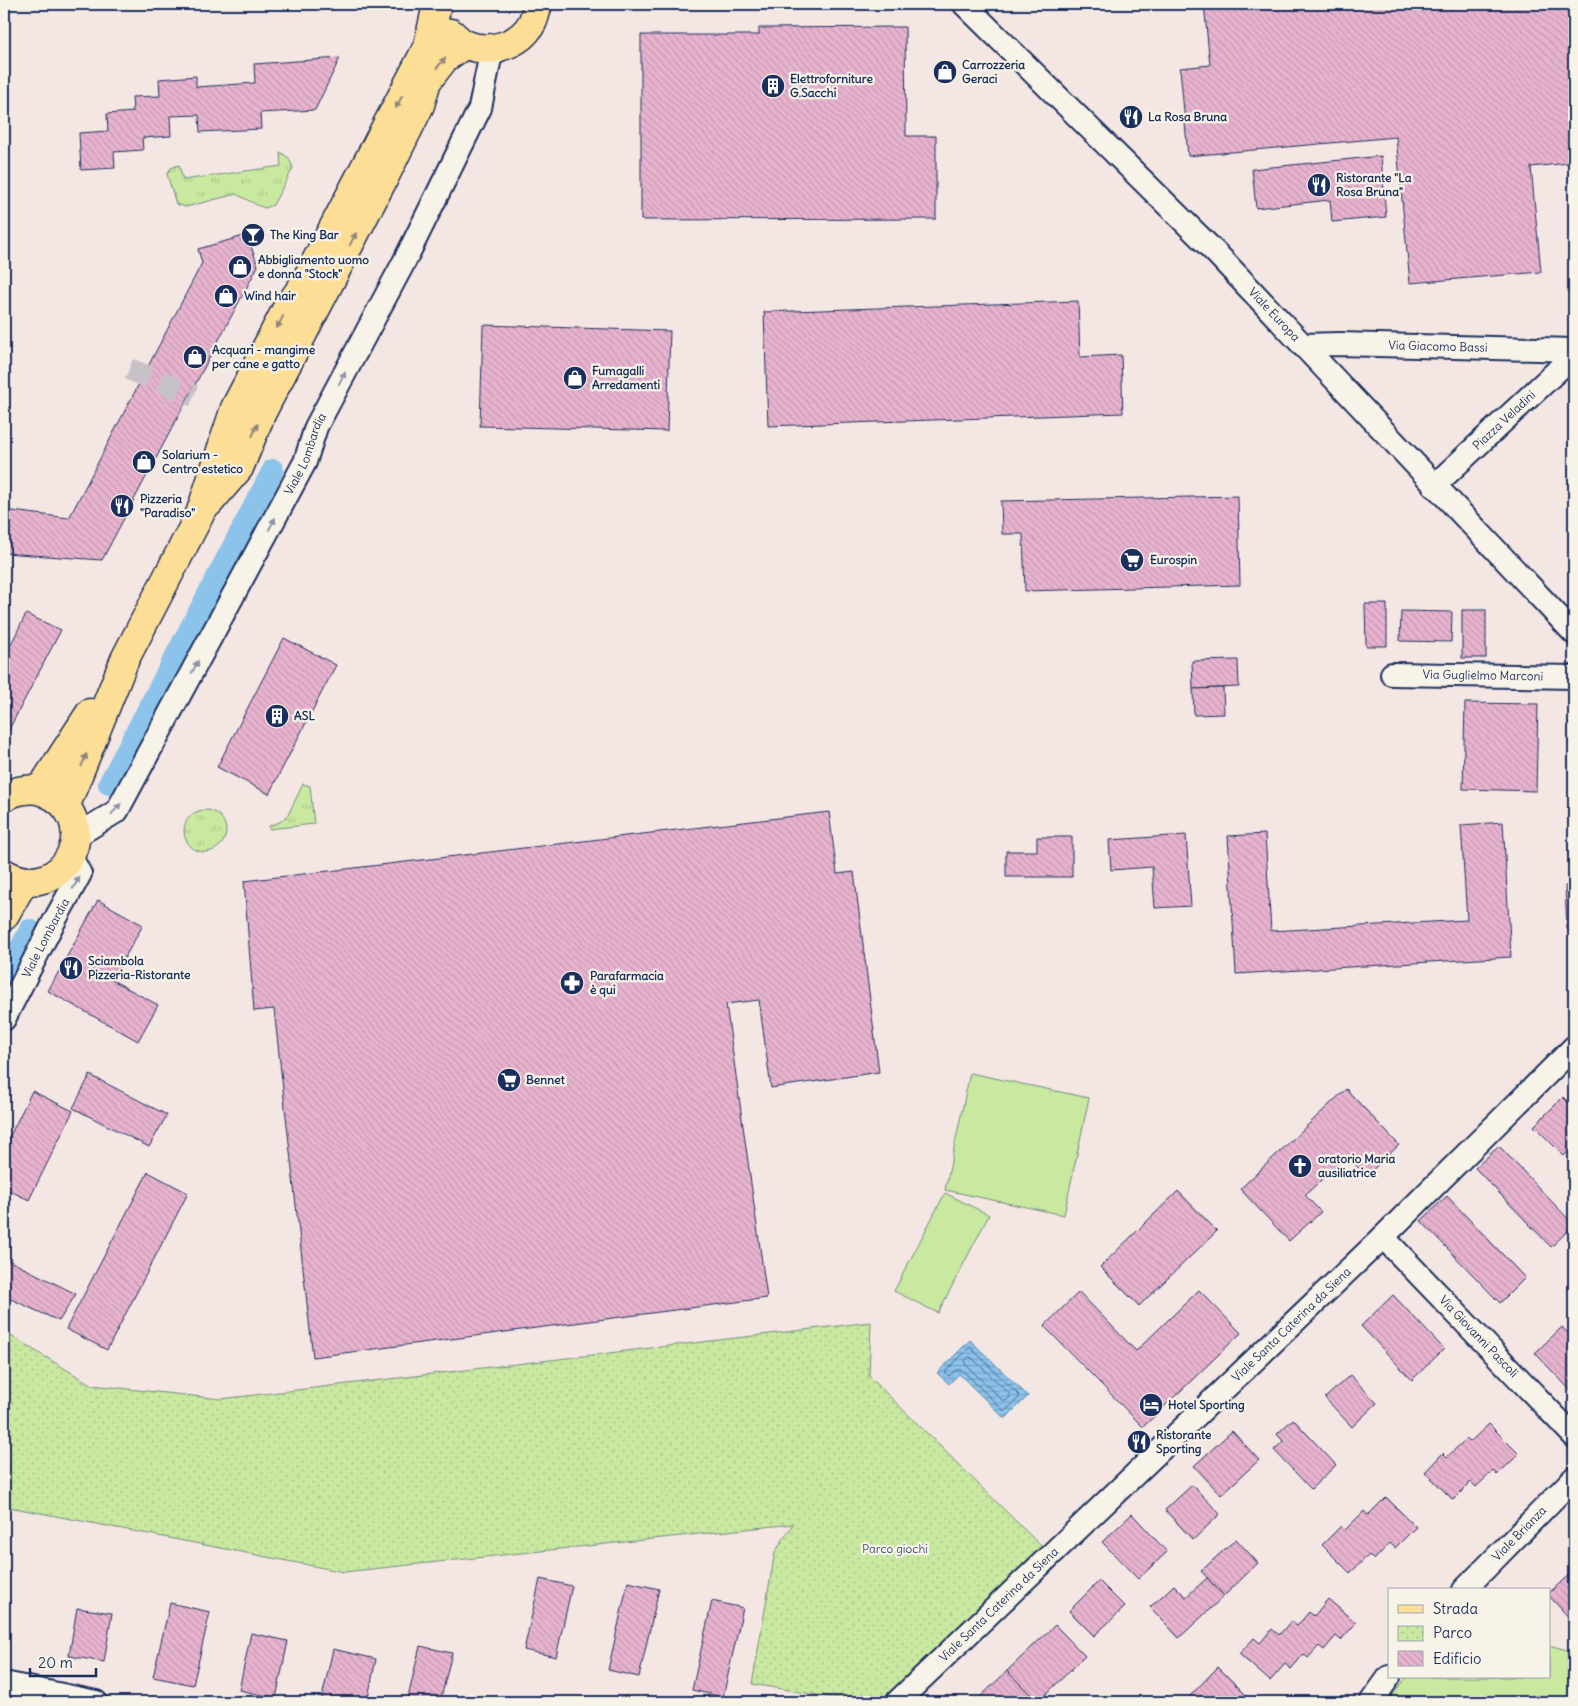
<svg xmlns="http://www.w3.org/2000/svg" width="1578" height="1706" viewBox="0 0 1578 1706" font-family="Delius,sans-serif">
  <style>
    .grass { fill: url(#grass-tufts); stroke: #728c7f }
    .park { fill: url(#park-dots); stroke: #728c7f }
    .garden { fill: #c9e8a0; stroke: #728c7f }
    .water { fill: url(#water-rules); stroke: #5e88b2 }
    .lines { fill: none; stroke-linecap: round; stroke-linejoin: round }
    .shore { stroke: #486a96; stroke-width: 1 }
    .canal { stroke: #8bc3ea; stroke-width: 22 }
    .building { fill: url(#building-back-hatch); stroke: #1b2f5e }
    .minor-tunnel { stroke: #c9c1c8; stroke-width: 22; stroke-dasharray: 22 11; stroke-linecap: butt }
    .minor-casing { stroke: #1b2f5e; stroke-width: 26 }
    .major-casing { stroke: #1b2f5e; stroke-width: 31 }
    .minor { stroke: #f7f3e8; stroke-width: 22 }
    .major { stroke: #fcde96; stroke-width: 28 }
    .oneway { fill: #8c867a }
    .oneway2 { fill: #8991a3 }
    .labels { text-anchor: middle; stroke-width: 4.5; stroke-linejoin: round; paint-order: stroke }
    .poi-label { font-size: 12px; font-weight: bold; fill: #1b2f5e; stroke: #f7f3e8; text-anchor: start }
    .street-label { font-size: 12px; fill: #1b2f5e; stroke: #f7f3e8 }
    .park-label { font-size: 12px; fill: #3e546b; stroke: #f7f3e8 }
  </style>
  <defs>
    <pattern id="grass-tufts" width="24" height="20" patternUnits="userSpaceOnUse" patternTransform="scale(1.25)"><rect width="24" height="20" fill="#c9e8a0"/><path d="M3 7l-1-3M5 7V3M7 7l1-3M15 17l-1-3M17 17v-4M19 17l1-3" fill="none" stroke="#acc78c"/></pattern>
    <pattern id="park-dots" width="8" height="8" patternUnits="userSpaceOnUse" patternTransform="scale(1.25)"><rect width="8" height="8" fill="#c9e8a0"/><path d="M2 2h.1M6 6h.1" fill="none" stroke="#acc78c" stroke-width="1.8" stroke-linecap="round"/></pattern>
    <pattern id="water-rules" width="6" height="5" patternUnits="userSpaceOnUse" patternTransform="scale(1.25)"><rect width="6" height="5" fill="#8bc3ea"/><path d="M0 2.5h6" fill="none" stroke="#719fc1"/></pattern>
    <pattern id="building-back-hatch" width="6" height="6" patternUnits="userSpaceOnUse" patternTransform="scale(1.25)"><rect width="6" height="6" fill="#e8b3ce"/><path d="M-1 5l2 2M0 0l6 6M5-1l2 2" fill="none" stroke="#c69ab3"/></pattern>
  </defs>
  <rect width="100%" height="100%" fill="#f4e6e3"/>
  <filter id="ink" filterUnits="userSpaceOnUse"><feTurbulence type="fractalNoise" baseFrequency=".02" numOctaves="2"/><feDisplacementMap in="SourceGraphic" scale="10" xChannelSelector="R" yChannelSelector="G"/><feConvolveMatrix kernelMatrix="1 2 1 2 8 2 1 2 1" color-interpolation-filters="sRGB"/></filter>
  <g filter="url(#ink)">
    <g class="grass">
      <polygon points="280,152 289,158 293,168 273,205 265,208 259,206 236,194 186,207 176,204 167,174 171,168 179,165 183,180 281,166"/>
      <polygon points="303,784 310,786 314,824 269,829 269,826 280,822 288,815"/>
      <circle cx="205" cy="831" r="21"/>
    </g>
    <polygon class="park" points="871,1322 869,1376 1045,1550 888,1702 860,1702 752,1684 775,1552 793,1524 344,1572 4,1506 4,1332 92,1385 221,1399"/>
    <g class="garden">
      <polygon points="970,1073 1089,1098 1064,1215 945,1190"/>
      <polygon points="945,1193 989,1215 938,1313 894,1291"/>
      <polygon points="1549,1645 1574,1652 1574,1702 1387,1702 1407,1677 1549,1677"/>
    </g>
    <polygon class="water" points="970,1340 1028,1396 1005,1419 959,1374 949,1384 937,1373"/>
    <g class="lines">
      <g class="shore">
        <polygon points="971,1348 1019,1395 1019,1398 1006,1410 1003,1410 962,1370 956,1370 949,1376 946,1374 946,1371 968,1349"/>
        <polygon points="969,1357 972,1358 1010,1394 1010,1397 1006,1401 1003,1401 965,1364 965,1361"/>
      </g>
      <g class="canal">
        <polyline points="109,784 273,470"/>
        <polyline points="4,981 30,930"/>
      </g>
    </g>
    <g class="building">
      <polygon points="1204,4 1574,4 1574,218 1569,163 1531,167 1541,272 1410,283 1396,137 1188,156 1180,68 1210,65"/>
      <polygon points="905,27 906,136 936,136 936,219 641,220 641,35 759,35 759,28"/>
      <polygon points="340,58 315,110 260,113 261,129 200,132 199,115 170,116 171,136 142,138 143,150 114,152 115,168 81,170 79,133 108,131 107,114 133,112 132,97 160,96 159,79 196,76 196,87 255,83 254,64"/>
      <polygon points="1381,156 1386,217 1332,222 1330,200 1256,208 1252,169"/>
      <polygon points="247,235 258,266 102,560 4,553 4,510 69,518 202,263 198,249"/>
      <polygon points="1078,301 1080,357 1121,355 1123,413 768,426 764,312"/>
      <polygon points="483,325 670,331 667,431 480,426"/>
      <polygon points="1238,496 1240,585 1025,591 1023,534 1002,534 1001,501"/>
      <polygon points="1365,604 1387,604 1387,646 1366,646"/>
      <rect x="1462" y="610" width="24" height="48"/>
      <polygon points="1401,611 1452,612 1451,642 1400,641"/>
      <polygon points="26,614 61,630 4,739 4,658"/>
      <polygon points="284,638 336,665 269,794 217,767"/>
      <polygon points="1238,660 1239,687 1193,689 1192,661"/>
      <polygon points="1223,688 1224,714 1194,715 1193,689"/>
      <polygon points="1465,703 1538,704 1536,791 1463,789"/>
      <polygon points="829,812 837,874 854,872 879,1072 771,1088 759,1000 726,1004 767,1298 313,1357 274,1009 254,1011 244,881"/>
      <polygon points="1503,822 1511,957 1236,974 1228,836 1265,834 1271,931 1467,920 1461,825"/>
      <polygon points="1186,835 1191,906 1155,908 1152,867 1111,870 1109,840"/>
      <polygon points="1037,837 1072,837 1072,877 1006,877 1006,851 1037,851"/>
      <polygon points="1574,885 1574,929 1567,929 1565,886"/>
      <polygon points="98,900 143,925 112,980 158,1005 138,1041 48,991"/>
      <polygon points="90,1075 167,1115 149,1147 73,1108"/>
      <polygon points="1346,1089 1399,1145 1366,1176 1347,1156 1305,1195 1321,1212 1289,1241 1240,1189"/>
      <polygon points="32,1091 73,1111 29,1200 4,1188 4,1148"/>
      <polygon points="1563,1097 1574,1108 1574,1146 1564,1156 1534,1126"/>
      <polygon points="1499,1146 1574,1225 1551,1247 1475,1168"/>
      <polygon points="148,1172 188,1193 107,1350 66,1329"/>
      <polygon points="1178,1191 1217,1231 1139,1306 1100,1267"/>
      <polygon points="1447,1196 1525,1278 1500,1303 1421,1221"/>
      <polygon points="4,1258 76,1294 59,1321 4,1296"/>
      <polygon points="1199,1290 1241,1333 1143,1427 1044,1326 1079,1292 1136,1351"/>
      <polygon points="1393,1295 1444,1349 1412,1380 1361,1326"/>
      <polygon points="1562,1327 1574,1339 1574,1394 1535,1353"/>
      <polygon points="1350,1375 1377,1403 1352,1427 1325,1398"/>
      <polygon points="1293,1419 1336,1465 1311,1489 1274,1450 1283,1441 1277,1434"/>
      <polygon points="1489,1424 1519,1454 1497,1475 1493,1471 1476,1487 1471,1482 1453,1500 1425,1472 1443,1453 1447,1457 1466,1439 1470,1442"/>
      <polygon points="1232,1431 1259,1460 1221,1495 1194,1466"/>
      <polygon points="1192,1485 1220,1514 1193,1540 1165,1510"/>
      <polygon points="1386,1497 1416,1527 1395,1548 1390,1543 1374,1560 1369,1555 1350,1573 1322,1545 1341,1526 1345,1530 1364,1511 1368,1515"/>
      <polygon points="1132,1514 1167,1552 1138,1579 1102,1542"/>
      <polygon points="1236,1539 1258,1563 1224,1596 1201,1571"/>
      <polygon points="1574,1570 1574,1623 1549,1596 1549,1593"/>
      <polygon points="1207,1578 1224,1596 1179,1638 1150,1607 1174,1585 1186,1597"/>
      <polygon points="540,1579 572,1586 556,1657 524,1650"/>
      <polygon points="1099,1581 1125,1607 1094,1636 1069,1611"/>
      <polygon points="628,1582 659,1589 639,1677 608,1670"/>
      <polygon points="1328,1599 1356,1623 1341,1640 1336,1636 1324,1650 1319,1646 1308,1658 1304,1654 1291,1669 1285,1664 1270,1681 1239,1654 1254,1638 1260,1643 1272,1629 1279,1635 1291,1621 1297,1626 1309,1612 1314,1616"/>
      <polygon points="712,1601 743,1608 723,1697 692,1690"/>
      <polygon points="170,1603 210,1612 193,1685 153,1677"/>
      <polygon points="77,1608 112,1613 104,1662 69,1656"/>
      <polygon points="1055,1625 1085,1656 1038,1702 1007,1671"/>
      <polygon points="251,1633 288,1641 276,1698 239,1690"/>
      <polygon points="420,1646 452,1653 440,1702 407,1702"/>
      <polygon points="333,1649 376,1659 367,1702 321,1702"/>
      <polygon points="1218,1667 1253,1702 1189,1702 1186,1700"/>
      <polygon points="1007,1671 1038,1702 975,1702"/>
    </g>
    <g class="lines">
      <polyline class="minor-tunnel" points="129,369 194,396"/>
      <g class="minor-casing">
        <g id="minor">
          <path id="s1" d="M 964,4 L 1218,255 L 1574,633"/>
          <path id="s2" d="M 1302,345 L 1339,344 L 1574,350"/>
          <path id="s3" d="M 1434,486 L 1574,355"/>
          <path id="s4" d="M 1392,674 L 1574,677"/>
          <path id="s5" d="M 76,836 L 117,811 L 305,462 L 316,427 L 404,262 L 480,108 L 490,58 L 500,48"/>
          <path id="s6" d="M 4,1019 L 50,929 L 80,874 L 71,857"/>
          <path id="s7" d="M 1383,1237 L 1574,1436"/>
          <path id="s8" d="M 1464,1590 L 1574,1478"/>
          <polyline points="4,1683 96,1702"/>
          <path id="s9" d="M 897,1702 L 1383,1237 L 1574,1047"/>
          <polyline points="1371,1702 1389,1677"/>
        </g>
      </g>
      <g class="major-casing">
        <g id="major">
          <path d="M 451,33 C 456,37 461,43 467,45 C 490,54 520,45 532,23 C 535,17 536,10 538,4"/>
          <polyline points="209,503 239,468 262,412 385,176 420,105 427,81 445,58 465,44"/>
          <polyline points="40,790 90,713"/>
          <path d="M 4,798 C 14,790 32,787 44,792 C 108,817 64,908 4,873"/>
          <polyline points="66,805 125,659 200,514 235,408 287,308 303,286 428,46 436,9"/>
          <polyline points="4,916 24,881"/>
        </g>
      </g>
      <use href="#minor" class="minor"/>
      <use href="#major" class="major"/>
    </g>
    <defs><path id="oneway-solid" d="M-6-.8H1V-3.2L6.5 0L1 3.2V.8H-6Z" transform="scale(1.25)"/></defs>
    <g class="oneway">
      <use href="#oneway-solid" transform="translate(441 63) rotate(-50)"/>
      <use href="#oneway-solid" transform="translate(399 102) rotate(117)"/>
      <use href="#oneway-solid" transform="translate(353 239) rotate(-62)"/>
      <use href="#oneway-solid" transform="translate(280 322) rotate(118)"/>
      <use href="#oneway-solid" transform="translate(255 430) rotate(-67)"/>
      <use href="#oneway-solid" transform="translate(84 760) rotate(-68)"/>
    </g>
    <g class="oneway2">
      <use href="#oneway-solid" transform="translate(342 378) rotate(-62)"/>
      <use href="#oneway-solid" transform="translate(272 524) rotate(-62)"/>
      <use href="#oneway-solid" transform="translate(195 667) rotate(-62)"/>
      <use href="#oneway-solid" transform="translate(116 809) rotate(-48)"/>
      <use href="#oneway-solid" transform="translate(76 883) rotate(-61)"/>
    </g>
  </g>
  <defs>
    <g id="shop-disc" transform="scale(1.25)"><circle r="9.5" fill="#1b2f5e" stroke="#f7f3e8"/><path d="M-5-2.5h2.3a2.7 3.5 0 0 1 5.4 0H5L5.5 6h-11ZM-1.5-2.5h3a1.5 2.3 0 0 0-3 0Z" fill="#fff"/></g>
    <g id="building-disc" transform="scale(1.25)"><circle r="9.5" fill="#1b2f5e" stroke="#f7f3e8"/><path d="M-4-6H4V6H1V3H-1V6H-4ZM-2.5-4.3h1.7v1.8h-1.7ZM.8-4.3h1.7v1.8H.8ZM-2.5-1h1.7V.8h-1.7ZM.8-1h1.7V.8H.8Z" fill="#fff"/></g>
    <g id="restaurant-disc" transform="scale(1.25)"><circle r="9.5" fill="#1b2f5e" stroke="#f7f3e8"/><path d="M-5-6h1v4h1v-4h1v4h1v-4h1v5L-1.5 .5V6h-2V.5L-5-1ZM5-6V6H3V1.5H1.5Q1.5-4 5-6Z" fill="#fff"/></g>
    <g id="bar-disc" transform="scale(1.25)"><circle r="9.5" fill="#1b2f5e" stroke="#f7f3e8"/><path d="M-6-5H6L.8 .8V4.5H3.5V6h-7V4.5H-.8V.8Z" fill="#fff"/></g>
    <g id="supermarket-disc" transform="scale(1.25)"><circle r="9.5" fill="#1b2f5e" stroke="#f7f3e8"/><path d="M-6-5.5h2.5l.6 2H6L4.5 2H-2.5L-4.4-4H-6ZM-1.5 3.2a1.3 1.3 0 1 0 .1 0ZM3 3.2a1.3 1.3 0 1 0 .1 0Z" fill="#fff"/></g>
    <g id="pharmacy-disc" transform="scale(1.25)"><circle r="9.5" fill="#1b2f5e" stroke="#f7f3e8"/><path d="M-2-6h4v4h4v4h-4v4h-4v-4h-4v-4h4Z" fill="#fff"/></g>
    <g id="church-disc" transform="scale(1.25)"><circle r="9.5" fill="#1b2f5e" stroke="#f7f3e8"/><path d="M-1.2-6h2.4v3.5h3.3v2.4h-3.3V6h-2.4V-.1h-3.3v-2.4h3.3Z" fill="#fff"/></g>
    <g id="hotel-disc" transform="scale(1.25)"><circle r="9.5" fill="#1b2f5e" stroke="#f7f3e8"/><path d="M-6-4.5h1.5V1H6V5H4.5V3h-9V5H-6ZM-4 0a1.8 1.8 0 1 1 3.6 0ZM.5 0V-2.5h3Q6-2.5 6 0Z" fill="#fff"/></g>
  </defs>
  <g fill-rule="evenodd">
    <use href="#shop-disc" x="945" y="72"/>
    <use href="#building-disc" x="773" y="86"/>
    <use href="#restaurant-disc" x="1131" y="117"/>
    <use href="#restaurant-disc" x="1319" y="185"/>
    <use href="#bar-disc" x="253" y="235"/>
    <use href="#shop-disc" x="240" y="267"/>
    <use href="#shop-disc" x="226" y="296"/>
    <use href="#shop-disc" x="195" y="357"/>
    <use href="#shop-disc" x="575" y="378"/>
    <use href="#shop-disc" x="144" y="462"/>
    <use href="#restaurant-disc" x="122" y="506"/>
    <use href="#supermarket-disc" x="1132" y="560"/>
    <use href="#building-disc" x="277" y="716"/>
    <use href="#restaurant-disc" x="71" y="968"/>
    <use href="#pharmacy-disc" x="572" y="983"/>
    <use href="#supermarket-disc" x="509" y="1080"/>
    <use href="#church-disc" x="1300" y="1166"/>
    <use href="#hotel-disc" x="1151" y="1405"/>
    <use href="#restaurant-disc" x="1139" y="1442"/>
  </g>
  <g class="labels">
    <g class="poi-label">
      <text x="962" y="69">Carrozzeria<tspan x="962" dy="14">Geraci</tspan></text>
      <text x="790" y="83">Elettroforniture<tspan x="790" dy="14">G.Sacchi</tspan></text>
      <text x="1148" y="121">La Rosa Bruna</text>
      <text x="1336" y="182">Ristorante "La<tspan x="1336" dy="14">Rosa Bruna"</tspan></text>
      <text x="270" y="239">The King Bar</text>
      <text x="258" y="264">Abbigliamento uomo<tspan x="258" dy="14">e donna "Stock"</tspan></text>
      <text x="244" y="300">Wind hair</text>
      <text x="212" y="354">Acquari - mangime<tspan x="212" dy="14">per cane e gatto</tspan></text>
      <text x="592" y="375">Fumagalli<tspan x="592" dy="14">Arredamenti</tspan></text>
      <text x="162" y="459">Solarium -<tspan x="162" dy="14">Centro estetico</tspan></text>
      <text x="140" y="503">Pizzeria<tspan x="140" dy="14">"Paradiso"</tspan></text>
      <text x="1150" y="564">Eurospin</text>
      <text x="294" y="720">ASL</text>
      <text x="88" y="965">Sciambola<tspan x="88" dy="14">Pizzeria-Ristorante</tspan></text>
      <text x="590" y="980">Parafarmacia<tspan x="590" dy="14">è qui</tspan></text>
      <text x="526" y="1084">Bennet</text>
      <text x="1318" y="1163">oratorio Maria<tspan x="1318" dy="14">ausiliatrice</tspan></text>
      <text x="1168" y="1409">Hotel Sporting</text>
      <text x="1156" y="1439">Ristorante<tspan x="1156" dy="14">Sporting</tspan></text>
    </g>
    <g class="street-label">
      <text dy="4" stroke="none"><textPath href="#s1" startOffset="439">Viale Europa</textPath></text>
      <text dy="4" stroke="none"><textPath href="#s2" startOffset="136">Via Giacomo Bassi</textPath></text>
      <text dy="4" stroke="none"><textPath href="#s3" startOffset="96">Piazza Veladini</textPath></text>
      <text dy="4" stroke="none"><textPath href="#s5" startOffset="452">Viale Lombardia</textPath></text>
      <text dy="4" stroke="none"><textPath href="#s4" startOffset="91">Via Guglielmo Marconi</textPath></text>
      <text dy="4" stroke="none"><textPath href="#s6" startOffset="91">Viale Lombardia</textPath></text>
      <text dy="4" stroke="none"><textPath href="#s9" startOffset="546">Viale Santa Caterina da Siena</textPath></text>
      <text dy="4" stroke="none"><textPath href="#s7" startOffset="138">Via Giovanni Pascoli</textPath></text>
      <text dy="4" stroke="none"><textPath href="#s8" startOffset="79">Viale Brianza</textPath></text>
      <text dy="4" stroke="none"><textPath href="#s9" startOffset="141">Viale Santa Caterina da Siena</textPath></text>
    </g>
    <g class="park-label">
      <text x="895" y="1553">Parco giochi</text>
    </g>
  </g>
  <rect width="1578" height="1706" fill="none" stroke="#f7f3e8" stroke-width="20"/>
  <rect x="10" y="10" width="1558" height="1686" fill="none" stroke="#1b2f5e" stroke-width="2" filter="url(#ink)"/>
  <rect x="1388" y="1588" width="162" height="90" fill="#f7f3e8" stroke="#9fa5b1"/>
  <rect x="1398" y="1605" width="25" height="8" fill="#fcde96" stroke="#9fa5b1"/>
  <text x="1433" y="1614" font-size="15" fill="#1b2f5e">Strada</text>
  <rect x="1398" y="1626" width="25" height="15" fill="url(#park-dots)" stroke="#9fa5b1"/>
  <text x="1433" y="1638" font-size="15" fill="#1b2f5e">Parco</text>
  <rect x="1398" y="1651" width="25" height="15" fill="url(#building-back-hatch)" stroke="#9fa5b1"/>
  <text x="1433" y="1664" font-size="15" fill="#1b2f5e">Edificio</text>
  <path d="M30 1668v8h66v-8" fill="none" stroke="#1b2f5e" stroke-width="2.5"/>
  <text x="38" y="1668" font-size="15" fill="#1b2f5e" stroke="#f7f3e8" stroke-width="4" paint-order="stroke">20 m</text>
</svg>
